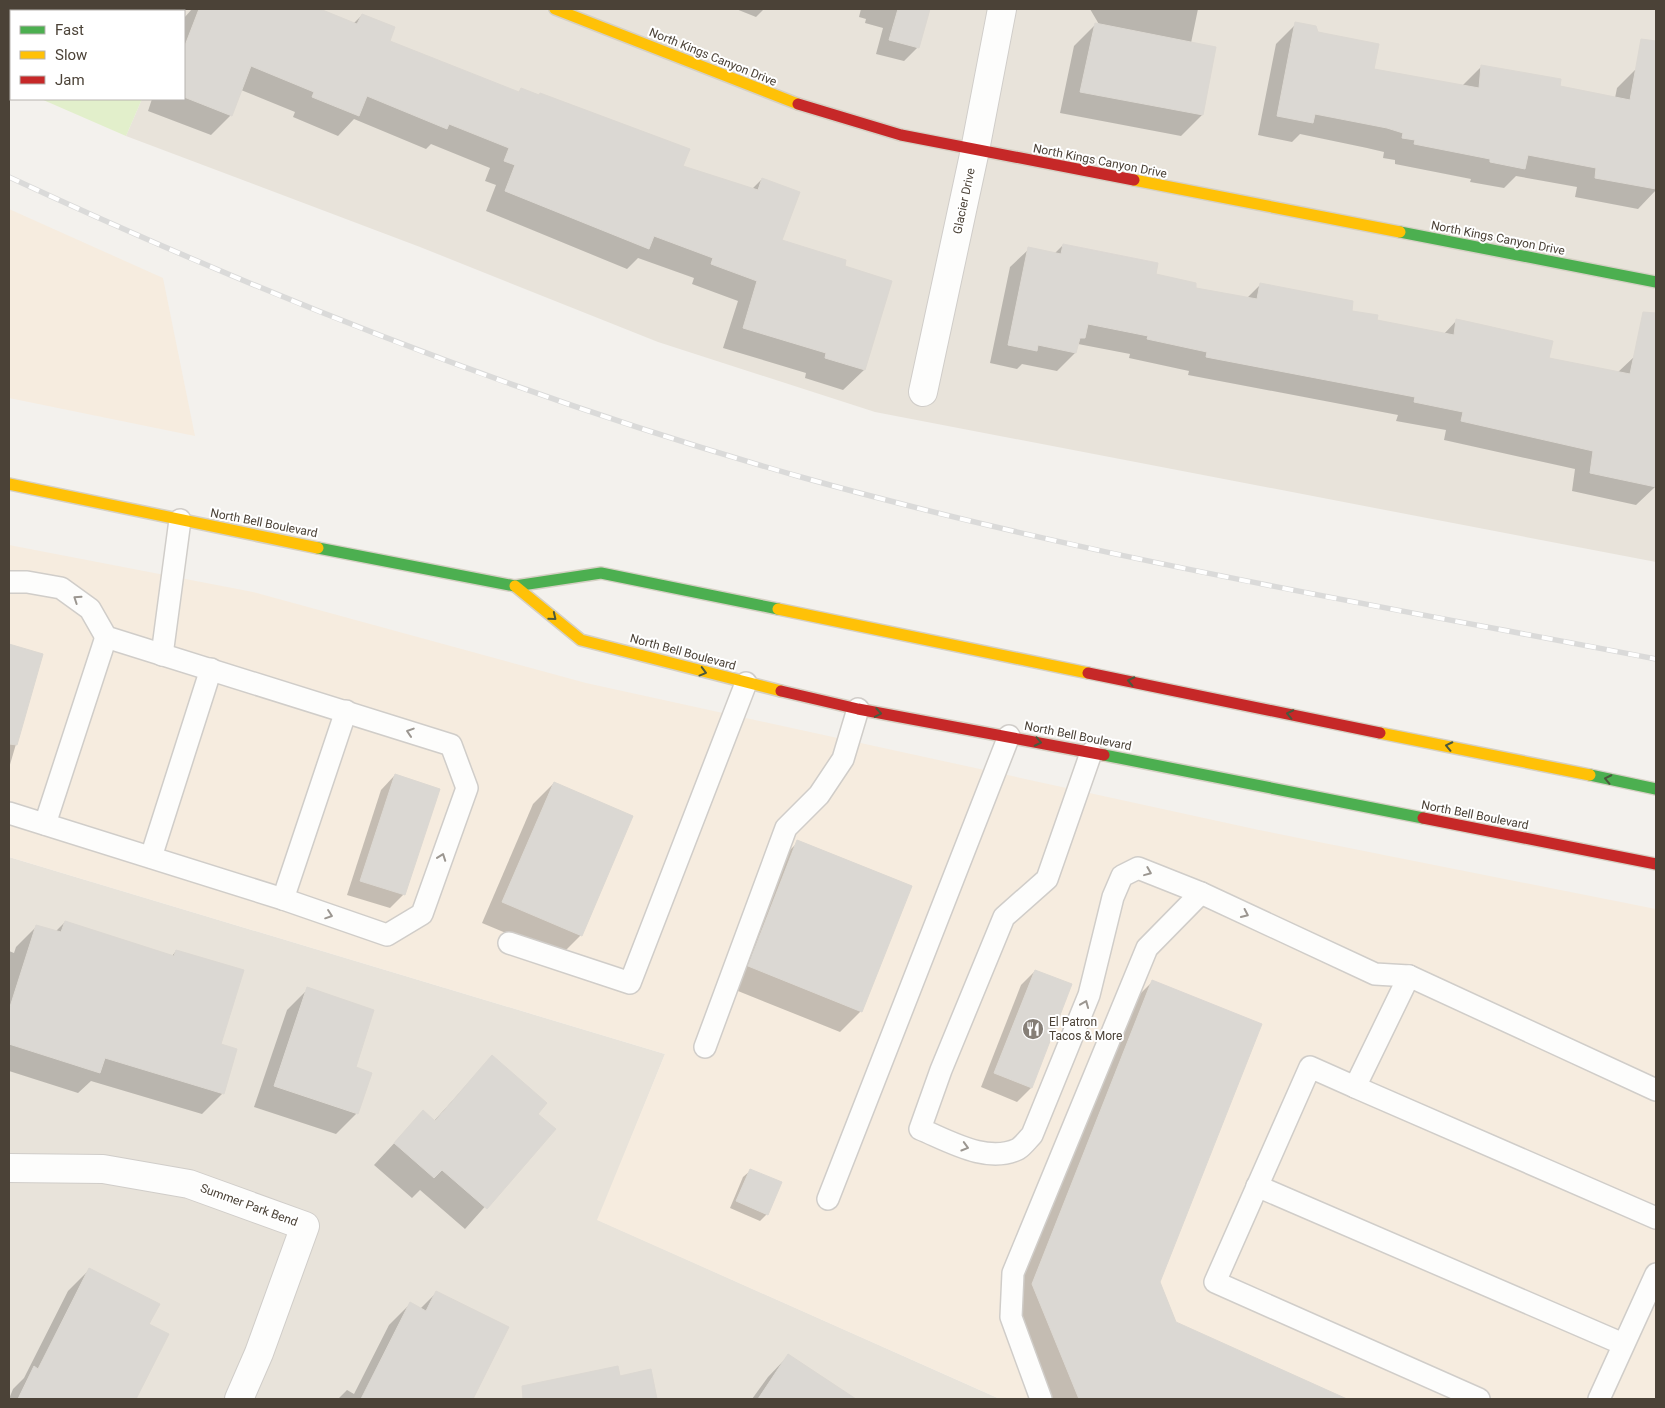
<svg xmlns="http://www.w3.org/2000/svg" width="1665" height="1408" viewBox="0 0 1665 1408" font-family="Roboto,sans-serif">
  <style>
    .residential { fill: #e8e3da }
    .commercial { fill: #f6ecdf }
    .park { fill: #e2efcb }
    .shadow { fill: #0003 }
    .building { fill: #dbd8d3; stroke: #dcd8d2 }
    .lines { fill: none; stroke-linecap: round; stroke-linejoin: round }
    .lane-casing { stroke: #d0cdc9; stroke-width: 24 }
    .street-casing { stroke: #d0cdc9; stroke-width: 30 }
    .fast-casing { stroke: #d5d0c4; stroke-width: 14 }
    .slow-casing { stroke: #d5d0c4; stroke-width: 14 }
    .jam-casing { stroke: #d5d0c4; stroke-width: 14 }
    .lane { stroke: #fdfdfc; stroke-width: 21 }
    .street { stroke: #fdfdfc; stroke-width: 28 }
    .fast { stroke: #4caf50; stroke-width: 11 }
    .slow { stroke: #ffc107; stroke-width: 11 }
    .jam { stroke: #c62828; stroke-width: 11 }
    .rail-casing { stroke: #dadad9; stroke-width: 5.5 }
    .rail { stroke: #fff; stroke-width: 4; stroke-dasharray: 11; stroke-linecap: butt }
    .oneway { stroke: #9b9690 }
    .oneway2 { stroke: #4b583c }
    .labels { text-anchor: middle; stroke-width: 4; stroke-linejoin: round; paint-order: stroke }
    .street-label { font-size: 12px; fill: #4b4237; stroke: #fff }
    .poi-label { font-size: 12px; fill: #4b4237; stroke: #fff; text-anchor: start }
  </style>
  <rect width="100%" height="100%" fill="#f3f1ed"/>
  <g class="residential">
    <polygon points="181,9 1656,9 1656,562 875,412 658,342 420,247 126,136 142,99 184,99 184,11 179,11"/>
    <polygon points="9,857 665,1054 598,1220 1000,1399 9,1399"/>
  </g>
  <g class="commercial">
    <polygon points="9,209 163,278 195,436 9,398"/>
    <polygon points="9,545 253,592 586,683 1259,830 1656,909 1656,1399 1000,1399 597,1220 665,1054 9,857"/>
  </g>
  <g class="park">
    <polygon points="9,9 180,9 179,11 11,11 11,85 9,84"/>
    <polygon points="41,99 142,99 126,136"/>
  </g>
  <g class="shadow">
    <polygon points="192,9 317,9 353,24 362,15 388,41 518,93 521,90 681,167 752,189 762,179 780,241 843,267 864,370 843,390 805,378 806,373 723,348 738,301 692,284 694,278 638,258 627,269 486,211 496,185 485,181 490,168 431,144 426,149 354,119 338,136 293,117 295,112 241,90 231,115 211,135 148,111 152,99 184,99 184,18"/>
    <polygon points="736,9 764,9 756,17"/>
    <polygon points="861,9 928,9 918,47 904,61 876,54 883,28 865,23 866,19 859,17"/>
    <polygon points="1090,9 1198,9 1191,43 1202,115 1181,136 1060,113 1074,46 1095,25 1100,26"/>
    <polygon points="1296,24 1318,33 1372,70 1462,86 1482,66 1559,87 1615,98 1617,88 1637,68 1656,72 1656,190 1638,209 1575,197 1577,187 1516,176 1504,188 1470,182 1471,179 1395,164 1395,160 1383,158 1384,152 1367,148 1300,134 1292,142 1258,135 1276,44"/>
    <polygon points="1063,245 1194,289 1246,299 1260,285 1376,321 1443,335 1457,320 1547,359 1617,373 1635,356 1656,360 1655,487 1636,505 1572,491 1575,469 1444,440 1446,430 1396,421 1398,415 1188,375 1189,371 1129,358 1130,354 1078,344 1075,353 1057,371 1022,364 1017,369 990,363 1010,267 1029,249 1054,254"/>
    <polygon points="9,645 42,655 9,768"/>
    <polygon points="395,775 404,894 390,908 347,895 381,790"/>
    <polygon points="554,783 581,935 560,956 482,923 533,804"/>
    <polygon points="798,842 861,1011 840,1032 728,987 777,863"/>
    <polygon points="65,922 172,956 176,951 220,1045 223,1093 202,1114 91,1081 78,1093 9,1071 9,951 14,953 16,947 37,926 55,932"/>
    <polygon points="1035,971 1071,985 1031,1088 1017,1102 981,1087 1021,985"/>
    <polygon points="1152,982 1159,1282 1175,1323 1344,1399 1050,1399 1012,1306 1131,1003"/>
    <polygon points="308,989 354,1068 357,1113 336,1134 254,1107 287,1010"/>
    <polygon points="492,1057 537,1114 554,1129 465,1229 420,1190 412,1198 374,1165 423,1112 434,1121"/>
    <polygon points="750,1171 767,1214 760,1221 730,1208 743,1177"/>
    <polygon points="89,1270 148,1324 167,1334 135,1399 9,1399 13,1389 24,1378 68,1291"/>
    <polygon points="436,1293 507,1328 472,1399 338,1399 347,1390 354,1394 389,1325 410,1304 420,1309"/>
    <polygon points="788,1356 854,1399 752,1399 768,1377"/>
    <polygon points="650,1371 655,1399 544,1399 565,1378 619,1377"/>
  </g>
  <g class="building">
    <polygon points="199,9 320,9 357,24 362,14 395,27 390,41 519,92 521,88 539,95 540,93 690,149 683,166 758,190 762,178 800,192 782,240 846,260 845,266 892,281 865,370 825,358 826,353 743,328 757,281 711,264 713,258 654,236 649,249 505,191 515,165 504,161 509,148 449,124 447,129 367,96 359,116 312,97 314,92 251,66 232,116 184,97 184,48"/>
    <polygon points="898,9 930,9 919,48 889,40"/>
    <polygon points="1295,22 1316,26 1318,32 1379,44 1374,69 1479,88 1481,65 1561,79 1560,86 1630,100 1641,39 1656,41 1656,189 1595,178 1596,168 1528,155 1525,169 1490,162 1490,159 1414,144 1415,140 1402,138 1403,133 1387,128 1315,114 1313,123 1277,116"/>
    <polygon points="1095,23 1216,47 1203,115 1080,92"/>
    <polygon points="1063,244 1158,263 1156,274 1196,283 1196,288 1257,299 1260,283 1296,290 1353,301 1352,311 1378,315 1377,320 1454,335 1456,319 1492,327 1553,341 1549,358 1630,374 1643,312 1656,313 1656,487 1590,473 1593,451 1461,421 1463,412 1414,402 1415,397 1206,357 1207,352 1147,339 1148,336 1088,324 1085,338 1080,338 1076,353 1038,345 1037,351 1008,345 1028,247 1061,254"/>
    <polygon points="9,644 43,654 17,745 9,744"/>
    <polygon points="395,774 440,789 405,895 360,881"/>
    <polygon points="554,782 633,816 582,936 502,902"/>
    <polygon points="797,840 912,886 862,1012 748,966"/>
    <polygon points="65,921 174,956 176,950 244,970 221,1044 237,1049 224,1094 105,1058 100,1073 9,1044 9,1010 36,925 61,932"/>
    <polygon points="1035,970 1072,984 1032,1088 994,1073"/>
    <polygon points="1152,980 1262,1024 1160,1282 1176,1322 1347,1399 1079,1399 1032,1284"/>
    <polygon points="307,987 374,1010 356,1067 372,1073 358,1114 274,1086"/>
    <polygon points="492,1055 547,1103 538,1114 556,1129 487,1209 442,1170 434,1178 394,1143 423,1110 435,1121"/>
    <polygon points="750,1169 782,1182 768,1215 736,1201"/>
    <polygon points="89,1268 160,1304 149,1324 169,1334 136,1399 18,1399 34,1366 38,1369"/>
    <polygon points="436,1291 509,1327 473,1399 361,1399 410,1302 426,1311"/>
    <polygon points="788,1354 856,1399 758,1399"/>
    <polygon points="618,1366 620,1376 651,1369 657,1399 523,1399 522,1386"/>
  </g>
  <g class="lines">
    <g class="lane-casing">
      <g id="lane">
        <polyline points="9,582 27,582 61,588 90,609 106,637 451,745 467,788 422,914 387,935 283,899 9,813"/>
        <polyline points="162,655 180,520"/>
        <path d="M 1091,753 L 1047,879 L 1004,917 L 941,1070 L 920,1129 C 949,1141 987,1164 1018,1149 C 1023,1146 1028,1139 1032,1135 L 1089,995 L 1113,897 L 1122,876 L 1138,868 L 1201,893 L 1375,974 L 1409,976 L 1656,1090"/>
        <polyline points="45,824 106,637"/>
        <polyline points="151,857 211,669"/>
        <polyline points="283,899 346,711"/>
        <polyline points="509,943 630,983 746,683"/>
        <polyline points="1409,976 1355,1087 1656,1218"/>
        <polyline points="705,1047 786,828 819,795 843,759 858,709"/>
        <polyline points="1355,1087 1310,1067 1215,1282 1479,1399"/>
        <polyline points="1257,1186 1623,1344"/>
        <polyline points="828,1199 1009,736"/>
        <polyline points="1041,1399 1011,1317 1013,1273 1147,948 1201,893"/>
        <polyline points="1599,1399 1656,1274"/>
      </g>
    </g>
    <g class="street-casing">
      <g id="street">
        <polyline points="923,392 975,150 1002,9"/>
        <polyline points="9,1168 103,1169 189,1184 305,1226 259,1353 239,1399"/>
      </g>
    </g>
    <g class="fast-casing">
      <g id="fast">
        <polyline points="1400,232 1656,282"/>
        <polyline points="318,548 515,586 601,573 778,609"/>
        <polyline points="1104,755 1423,818"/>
        <polyline points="1590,775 1656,789"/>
      </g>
    </g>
    <g class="slow-casing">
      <g id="slow">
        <polyline points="555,9 798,104"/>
        <polyline points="1134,180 1400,232"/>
        <polyline points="9,484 318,548"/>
        <polyline points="515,586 581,640 781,691"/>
        <polyline points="778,609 1088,673"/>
        <polyline points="1380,733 1590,775"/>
      </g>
    </g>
    <g class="jam-casing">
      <g id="jam">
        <polyline points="798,104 901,135 1134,180"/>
        <polyline points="1088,673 1380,733"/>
        <polyline points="781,691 858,709 1104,755"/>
        <polyline points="1423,818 1656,864"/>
      </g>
    </g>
    <use href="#lane" class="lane"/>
    <use href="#street" class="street"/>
    <use href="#fast" class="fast"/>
    <use href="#slow" class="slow"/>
    <use href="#jam" class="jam"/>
    <g class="rail-casing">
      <path id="rail" d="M 9,177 C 265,296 529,400 801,477 C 1082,556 1370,604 1656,659"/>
    </g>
    <use href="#rail" class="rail"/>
  </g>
  <defs><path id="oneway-chevron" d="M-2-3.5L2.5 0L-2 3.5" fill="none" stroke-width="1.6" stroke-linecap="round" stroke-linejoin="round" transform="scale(1.25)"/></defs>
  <g class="oneway">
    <use href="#oneway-chevron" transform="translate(77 599) rotate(-146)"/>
    <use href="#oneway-chevron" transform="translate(410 732) rotate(-162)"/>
    <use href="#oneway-chevron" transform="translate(442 857) rotate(-70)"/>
    <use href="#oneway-chevron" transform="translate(1148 872) rotate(22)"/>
    <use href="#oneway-chevron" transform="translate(1245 914) rotate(25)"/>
    <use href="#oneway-chevron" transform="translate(329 915) rotate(19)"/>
    <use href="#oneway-chevron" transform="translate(1085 1004) rotate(-68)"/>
    <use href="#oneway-chevron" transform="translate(965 1147) rotate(16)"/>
  </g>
  <g class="oneway2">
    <use href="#oneway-chevron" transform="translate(553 617) rotate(39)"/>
    <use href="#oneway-chevron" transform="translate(703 672) rotate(15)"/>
    <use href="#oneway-chevron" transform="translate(1131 681) rotate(-168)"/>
    <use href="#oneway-chevron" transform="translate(878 713) rotate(10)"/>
    <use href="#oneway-chevron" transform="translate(1290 714) rotate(-168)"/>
    <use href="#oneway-chevron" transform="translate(1038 742) rotate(12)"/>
    <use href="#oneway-chevron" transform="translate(1449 746) rotate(-168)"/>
    <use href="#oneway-chevron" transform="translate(1608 779) rotate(-168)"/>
  </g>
  <defs>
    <g id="restaurant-disc" transform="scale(1.125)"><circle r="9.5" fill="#867f77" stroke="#fff"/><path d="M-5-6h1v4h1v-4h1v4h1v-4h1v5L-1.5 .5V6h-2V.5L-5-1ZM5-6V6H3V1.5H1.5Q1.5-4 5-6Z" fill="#fff"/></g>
  </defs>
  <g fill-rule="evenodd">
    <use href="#restaurant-disc" x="1033" y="1029"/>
  </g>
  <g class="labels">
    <g class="street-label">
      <text transform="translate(713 57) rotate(22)" y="4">North Kings Canyon Drive</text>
      <text transform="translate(1100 161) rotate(11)" y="4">North Kings Canyon Drive</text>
      <text transform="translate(964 201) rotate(-78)" y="4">Glacier Drive</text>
      <text transform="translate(1498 238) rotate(11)" y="4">North Kings Canyon Drive</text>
      <text transform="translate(264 523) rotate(11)" y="4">North Bell Boulevard</text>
      <text transform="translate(683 652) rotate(15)" y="4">North Bell Boulevard</text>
      <text transform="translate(1078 736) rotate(11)" y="4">North Bell Boulevard</text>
      <text transform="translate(1475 815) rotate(11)" y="4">North Bell Boulevard</text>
      <text transform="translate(249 1205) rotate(20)" y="4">Summer Park Bend</text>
    </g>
    <g class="poi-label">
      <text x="1049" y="1026">El Patron<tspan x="1049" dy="14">Tacos &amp; More</tspan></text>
    </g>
  </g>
  <rect width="1665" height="1408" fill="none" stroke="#4b4237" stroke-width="20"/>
  <rect x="10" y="10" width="175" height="90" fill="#ffffff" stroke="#b7b3af"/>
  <rect x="20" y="26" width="25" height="8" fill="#4caf50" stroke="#b7b3af"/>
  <text x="55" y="35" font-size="15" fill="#4b4237">Fast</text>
  <rect x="20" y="51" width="25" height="8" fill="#ffc107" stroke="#b7b3af"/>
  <text x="55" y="60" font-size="15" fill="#4b4237">Slow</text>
  <rect x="20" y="76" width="25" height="8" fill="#c62828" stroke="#b7b3af"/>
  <text x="55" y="85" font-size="15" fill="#4b4237">Jam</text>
</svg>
